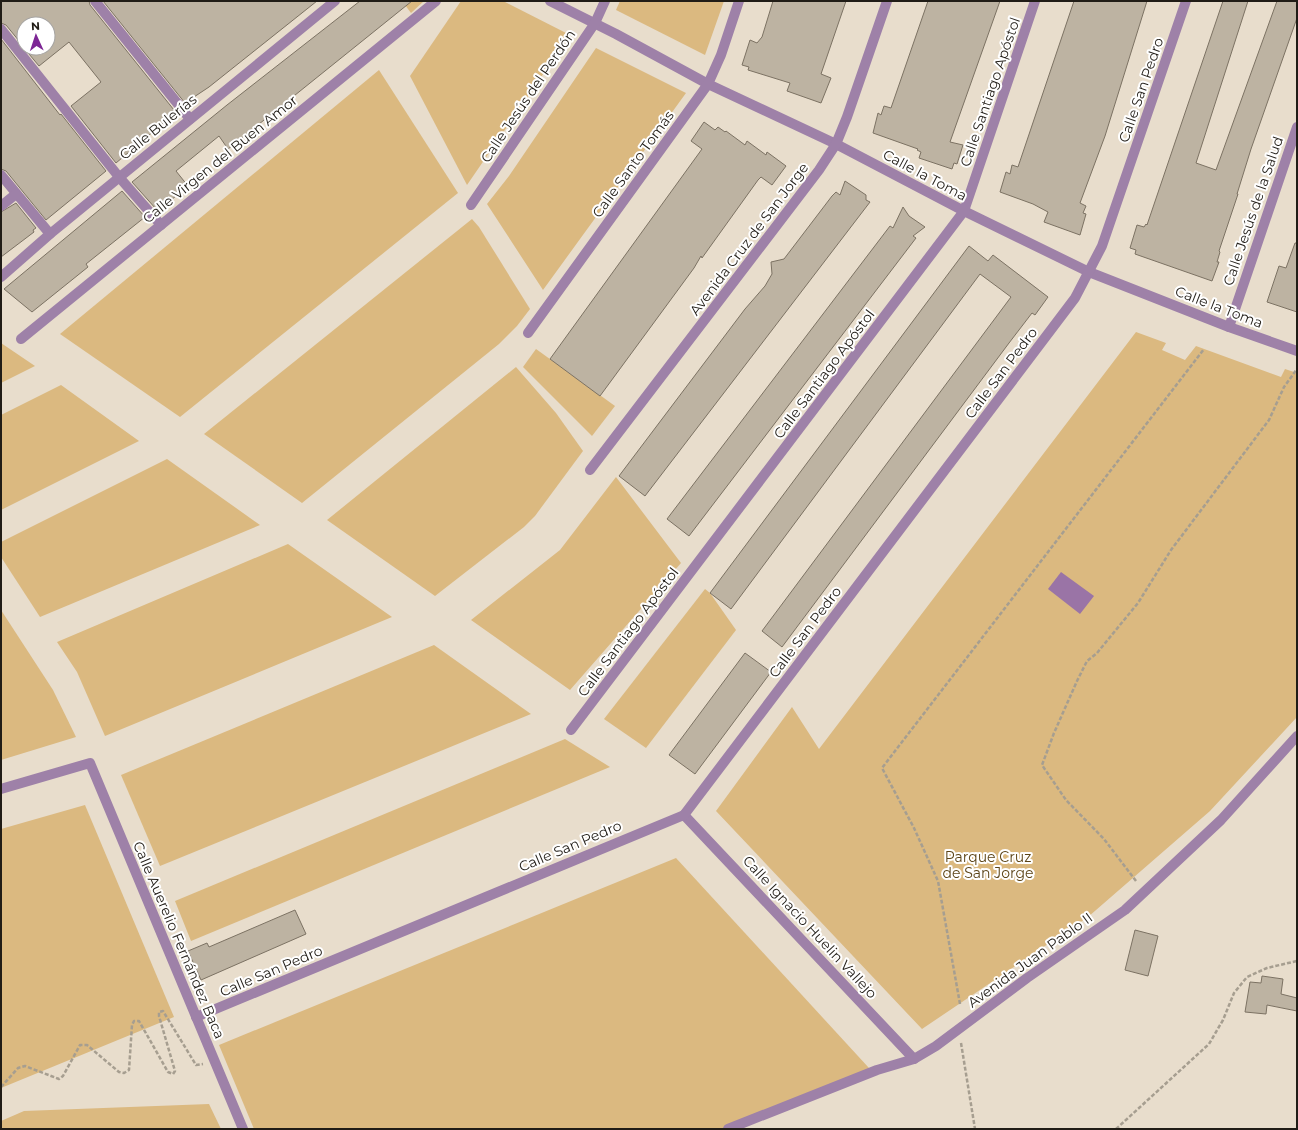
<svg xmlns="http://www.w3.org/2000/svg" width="1298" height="1130" viewBox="0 0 1298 1130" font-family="Montserrat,sans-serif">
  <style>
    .green { fill: #dbb980 }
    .water { fill: #9a74a6 }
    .building { fill: #bdb3a2; stroke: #7c7263 }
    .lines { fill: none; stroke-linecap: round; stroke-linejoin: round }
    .path { stroke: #a69e90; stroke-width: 2.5; stroke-dasharray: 4 2; stroke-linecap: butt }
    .minor { stroke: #9e81a8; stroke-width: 10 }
    .labels { text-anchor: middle; stroke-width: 4; stroke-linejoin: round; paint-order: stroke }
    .street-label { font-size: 14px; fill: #201c16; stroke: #fff }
    .park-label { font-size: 14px; fill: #5c4417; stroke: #fff }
  </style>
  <rect width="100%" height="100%" fill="#e8ddcc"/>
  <g class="green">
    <polygon points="402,1 424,1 411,13"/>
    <polygon points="461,1 503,1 570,35 467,185 410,76"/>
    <polygon points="620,1 724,1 705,55 616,10"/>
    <polygon points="596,48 686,93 543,290 487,204 509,176"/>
    <polygon points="379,70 458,193 180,417 60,334"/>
    <polygon points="472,219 479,227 530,309 517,326 499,344 302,503 204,434"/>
    <polygon points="1136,332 1166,343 1162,350 1185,360 1196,346 1281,377 1285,369 1297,373 1297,717 1210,811 1088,917 922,1029 716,811 792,707 819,749"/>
    <polygon points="1,343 35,366 1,383"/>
    <polygon points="536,349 615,406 592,436 523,367"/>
    <polygon points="516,367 556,413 583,451 535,516 524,527 435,596 327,520"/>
    <polygon points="61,385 139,441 1,510 1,415"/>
    <polygon points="167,459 260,525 40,617 1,557 1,542"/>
    <polygon points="616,477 681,563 570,690 471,620 560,550"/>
    <polygon points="288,544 392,617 105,736 77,672 57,642"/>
    <polygon points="705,589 710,593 736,630 646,748 604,719"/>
    <polygon points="1,610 53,690 76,737 1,760"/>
    <polygon points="434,645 531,714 160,866 121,775"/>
    <polygon points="565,739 610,767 191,941 175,901"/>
    <polygon points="85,805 174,1017 1,1088 1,829"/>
    <polygon points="676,858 869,1068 867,1072 723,1129 254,1129 219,1045"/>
    <polygon points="209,1104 221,1129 1,1129 1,1121 24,1111"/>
  </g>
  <polygon class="water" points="1061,572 1094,596 1080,614 1048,589"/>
  <g class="building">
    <polygon points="1,1 89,1 90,5 174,110 172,111 174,114 116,163 71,106 101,82 69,42 39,66 24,48 48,48 48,24 24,24 24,47 6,25 1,23"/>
    <polygon points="103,1 317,1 209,87 185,103"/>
    <polygon points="360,1 412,1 228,149 219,136 176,171 188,186 159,210 156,209 132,182 227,105"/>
    <polygon points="773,1 846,1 821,74 831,78 821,103 787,91 790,83 748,70 749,67 742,65 750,40 757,43 762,37"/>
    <polygon points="928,1 1000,1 950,142 963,145 957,164 954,163 952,169 919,158 921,152 917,150 918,149 873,133 878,113 881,115 884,106 891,108"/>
    <polygon points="1074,1 1147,1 1105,136 1080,203 1086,206 1083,213 1086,214 1080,235 1044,222 1048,212 1033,204 1000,192 1006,172 1010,174 1012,165 1018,167"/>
    <polygon points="1223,1 1248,1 1196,163 1216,170 1277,1 1297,1 1297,18 1251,149 1237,194 1238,194 1219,251 1220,252 1217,262 1219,262 1212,281 1135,254 1136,250 1130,248 1137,225 1144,227 1146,224 1147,225"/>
    <polygon points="1,39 60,115 61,114 106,171 46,220 6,171 1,169"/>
    <polygon points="704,122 715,130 718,127 725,132 726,131 745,145 747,141 766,155 767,152 786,166 772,185 761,177 758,180 702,258 701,256 694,268 600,396 550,359 702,149 691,141"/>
    <polygon points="845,181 866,195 866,200 870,202 645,496 619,476 745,309 765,286 772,274 771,262 784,259 832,196 836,192 840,195"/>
    <polygon points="122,191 145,217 86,264 88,267 32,312 4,289"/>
    <polygon points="16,203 36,228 33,230 34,232 1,257 1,212"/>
    <polygon points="903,207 909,216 925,227 913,236 916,238 689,536 667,519 890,226 893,228"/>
    <polygon points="1295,243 1297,243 1297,312 1267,302 1279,266 1286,268"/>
    <polygon points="969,246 988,261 993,255 1048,297 1035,315 1032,313 1009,343 782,647 762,631 1011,297 980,274 731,609 710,593"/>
    <polygon points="745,653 771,672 695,774 669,755"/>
    <polygon points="295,910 306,934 201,980 188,951 207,943 209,947"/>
    <polygon points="1135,930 1158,936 1148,976 1125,970"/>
    <polygon points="1262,976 1283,979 1281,994 1297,998 1297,1011 1267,1005 1266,1014 1245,1012 1250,982 1261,983"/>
  </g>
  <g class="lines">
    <g class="path">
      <polyline points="1136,881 1104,839 1066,800 1042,765 1054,733 1077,681 1087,661 1097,653 1138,603 1171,550 1269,420 1284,387 1297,369"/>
      <polyline points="960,1004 938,881 914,828 882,768 1204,349"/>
      <polyline points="961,1043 975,1129"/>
      <polyline points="1,1087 18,1068 25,1066 59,1079 63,1076 80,1045 87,1045 119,1072 124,1073 129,1070 132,1025 134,1021 139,1021 168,1072 173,1074 175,1071 159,1016 159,1012 163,1011 196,1065 203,1064"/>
      <polyline points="1116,1129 1209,1044 1223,1020 1234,993 1247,977 1267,968 1297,961"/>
    </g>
    <g class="minor">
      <polyline points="95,1 190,119"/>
      <polyline points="550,1 616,34 708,84 836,144 964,211 1089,272 1229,327 1297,351"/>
      <polyline points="1,29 119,177 161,225"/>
      <polyline points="1,175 50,234"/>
      <polyline points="471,205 595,23 605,1"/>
      <polyline points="1,206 16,194"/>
      <polyline points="1,277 50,234 335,1"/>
      <polyline points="1229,327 1297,127"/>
      <polyline points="528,333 708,84 721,55 739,1"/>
      <polyline points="21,339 436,1"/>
      <polyline points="590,470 819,170 836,144 847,117 887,1"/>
      <polyline points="571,730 964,211 1035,1"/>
      <polyline points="1,789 90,763 243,1129"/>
      <polyline points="684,815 914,1059"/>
      <polyline points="196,1017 684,815 1075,298 1102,246 1186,1"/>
      <polyline points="728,1129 877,1070 914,1059 936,1046 1027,978 1125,910 1221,820 1297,736"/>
    </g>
  </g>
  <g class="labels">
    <g class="street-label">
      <text transform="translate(1141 90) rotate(-71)" y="5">Calle San Pedro</text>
      <text transform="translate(990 92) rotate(-71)" y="5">Calle Santiago Apóstol</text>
      <text transform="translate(528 96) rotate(-56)" y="5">Calle Jesús del Perdón</text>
      <text transform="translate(158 127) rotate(-39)" y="5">Calle Bulerías</text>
      <text transform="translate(220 159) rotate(-39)" y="5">Calle Virgen del Buen Amor</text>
      <text transform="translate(633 164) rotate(-54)" y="5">Calle Santo Tomás</text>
      <text transform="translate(925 175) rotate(28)" y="5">Calle la Toma</text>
      <text transform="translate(1253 211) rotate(-71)" y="5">Calle Jesús de la Salud</text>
      <text transform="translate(749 239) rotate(-53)" y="5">Avenida Cruz de San Jorge</text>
      <text transform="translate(1219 307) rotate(21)" y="5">Calle la Toma</text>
      <text transform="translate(1001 373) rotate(-53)" y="5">Calle San Pedro</text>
      <text transform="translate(824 374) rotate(-53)" y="5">Calle Santiago Apóstol</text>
      <text transform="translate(628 632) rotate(-53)" y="5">Calle Santiago Apóstol</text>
      <text transform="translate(805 632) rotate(-53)" y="5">Calle San Pedro</text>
      <text transform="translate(570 846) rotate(-23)" y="5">Calle San Pedro</text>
      <text transform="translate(810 927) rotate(47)" y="5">Calle Ignacio Huelin Vallejo</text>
      <text transform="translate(179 940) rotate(67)" y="5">Calle Auerelio Fernández Baca</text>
      <text transform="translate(1030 960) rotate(-36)" y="5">Avenida Juan Pablo II</text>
      <text transform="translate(271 971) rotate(-23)" y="5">Calle San Pedro</text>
    </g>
    <g class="park-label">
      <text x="988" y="862">Parque Cruz<tspan x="988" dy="16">de San Jorge</tspan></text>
    </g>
  </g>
  <rect width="1298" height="1130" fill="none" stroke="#201c16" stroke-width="4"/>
  <g transform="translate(36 36) rotate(357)"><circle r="19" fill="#ffffff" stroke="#a6a4a2"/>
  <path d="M0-3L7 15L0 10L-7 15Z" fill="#7d2695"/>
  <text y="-6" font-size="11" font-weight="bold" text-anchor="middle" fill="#201c16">N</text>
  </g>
</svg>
